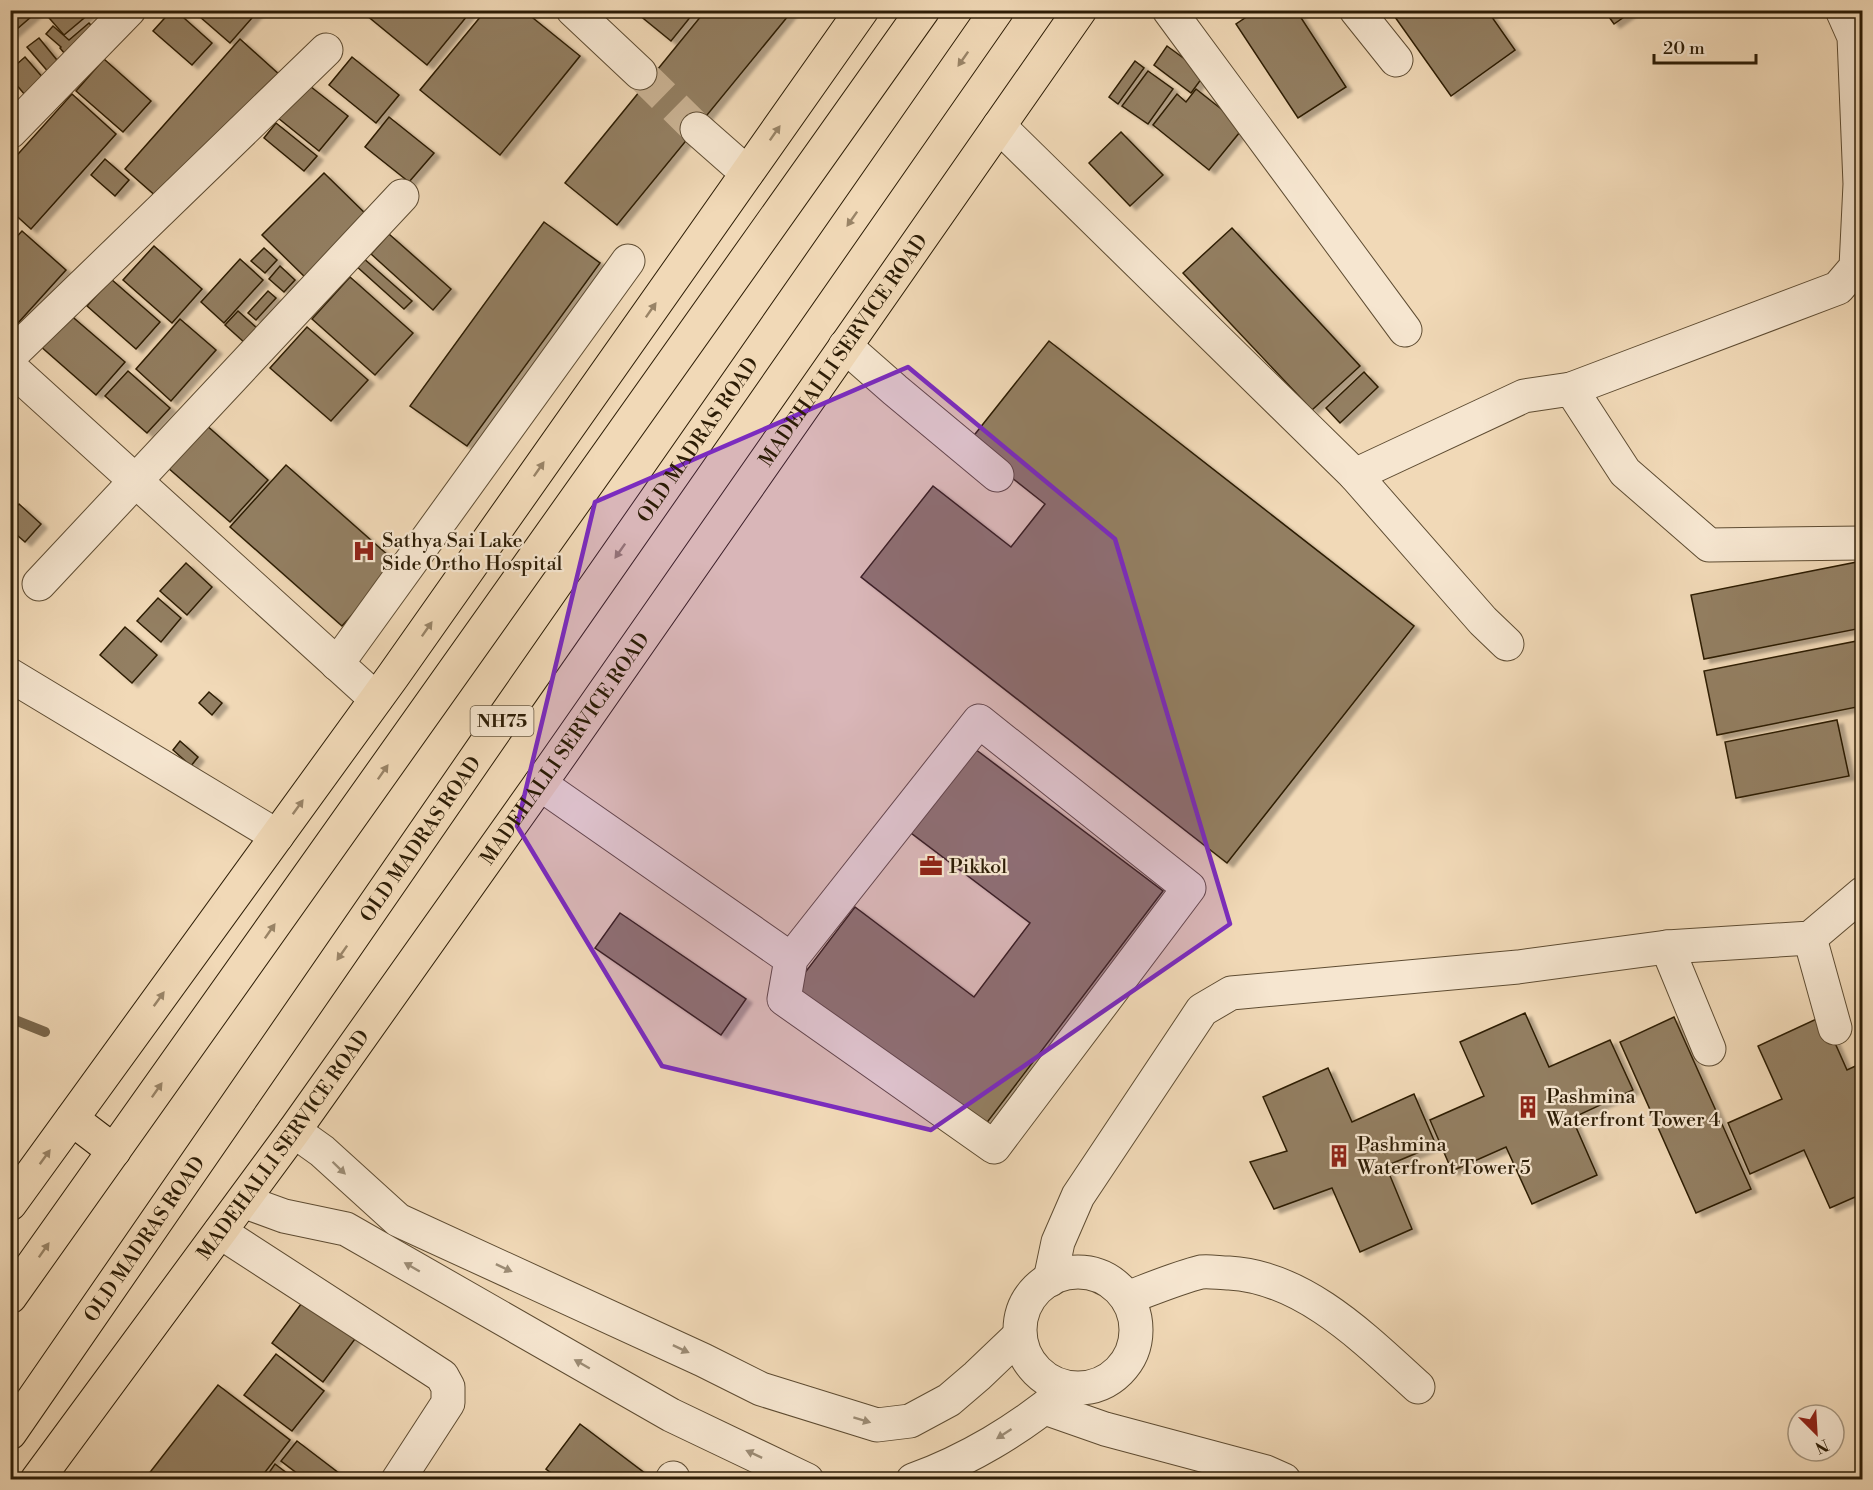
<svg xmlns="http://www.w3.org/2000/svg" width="1873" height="1490" viewBox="0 0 1873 1490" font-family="'Libre Bodoni',serif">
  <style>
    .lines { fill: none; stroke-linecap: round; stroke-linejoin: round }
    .stream { stroke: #7a674c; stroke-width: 10 }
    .building { fill: #937f62; stroke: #2d1d06; stroke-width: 1.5; filter: url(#shadow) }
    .minor-tunnel { stroke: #cab394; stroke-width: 33; stroke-dasharray: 33 16; stroke-linecap: butt }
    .minor-casing { stroke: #5e4c32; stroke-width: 35 }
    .major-casing { stroke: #2d1d06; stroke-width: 35 }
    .highway-casing { stroke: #2d1d06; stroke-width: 35 }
    .minor { stroke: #f6e6d0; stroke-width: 33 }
    .major { stroke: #f1d9b7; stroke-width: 33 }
    .highway { stroke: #f1d9b7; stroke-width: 33 }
    .oneway { fill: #998467 }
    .oneway2 { fill: #9c8c75 }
    .marked { fill: #7b2cbf; fill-opacity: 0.2; stroke: #7b2cbf; stroke-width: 4.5; stroke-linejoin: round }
    .labels { text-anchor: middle; stroke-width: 4.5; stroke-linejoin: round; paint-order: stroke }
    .shield { fill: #f6e6d0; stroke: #695943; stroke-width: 1.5 }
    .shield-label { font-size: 18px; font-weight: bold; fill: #2d1d06 }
    .street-label { font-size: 20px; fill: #2d1d06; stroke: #f6e6d0 }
    .poi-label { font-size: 20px; fill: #2d1d06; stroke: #f6e6d0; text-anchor: start }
  </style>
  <defs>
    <filter id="shadow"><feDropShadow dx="6" dy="4" stdDeviation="1.5" flood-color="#0004"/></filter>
  </defs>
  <rect width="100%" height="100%" fill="#f1d9b7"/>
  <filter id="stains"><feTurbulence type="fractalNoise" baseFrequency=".00333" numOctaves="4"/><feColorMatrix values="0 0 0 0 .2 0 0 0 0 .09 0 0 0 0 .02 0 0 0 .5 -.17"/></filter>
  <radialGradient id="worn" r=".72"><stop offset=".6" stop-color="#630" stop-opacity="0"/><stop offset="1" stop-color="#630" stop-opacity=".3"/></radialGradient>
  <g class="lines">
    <polyline class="stream" points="10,1018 45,1032"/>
  </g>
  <g class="building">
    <polygon points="10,10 39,10 10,35"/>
    <polygon points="88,10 90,13 64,35 43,11"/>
    <polygon points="172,10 175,10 212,43 192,65 153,31"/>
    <polygon points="192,10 259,10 230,43"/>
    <polygon points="360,10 472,10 427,65"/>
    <polygon points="486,10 523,10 580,56 500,155 420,90"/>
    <polygon points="633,10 696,10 671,41"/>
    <polygon points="706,10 793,10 617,225 565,183"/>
    <polygon points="1257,10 1296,10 1346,87 1298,118 1236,24"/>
    <polygon points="1390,10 1487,10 1515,50 1451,96"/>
    <polygon points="1604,10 1634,10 1614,24"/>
    <polygon points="89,23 104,39 74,65 60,48 61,47 46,34 53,26 69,40"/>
    <polygon points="39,38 61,65 50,74 27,47"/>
    <polygon points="240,39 281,76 166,205 125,169"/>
    <polygon points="1167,46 1205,74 1191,93 1154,65"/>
    <polygon points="25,57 44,79 25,95 10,77 10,70"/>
    <polygon points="352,57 399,95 376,123 329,85"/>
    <polygon points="104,59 151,101 123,132 76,91"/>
    <polygon points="1135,61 1144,68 1118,104 1109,97"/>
    <polygon points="1148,71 1173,89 1148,124 1122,106"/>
    <polygon points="306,83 348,116 319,151 278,118"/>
    <polygon points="1196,89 1244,127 1209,170 1153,125 1177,94 1186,102"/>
    <polygon points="72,94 116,134 31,229 10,210 10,163"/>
    <polygon points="389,117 434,153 409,182 365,147"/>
    <polygon points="276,123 317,156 304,171 264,138"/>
    <polygon points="1121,132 1163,175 1130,206 1089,163"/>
    <polygon points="105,159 129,180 115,196 91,175"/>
    <polygon points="324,173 373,221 311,283 262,235"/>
    <polygon points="544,222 600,263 467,446 410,406"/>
    <polygon points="1232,228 1360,366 1312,410 1183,273"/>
    <polygon points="22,231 66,270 18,323 10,317 10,244"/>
    <polygon points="389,234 451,289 433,310 371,254"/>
    <polygon points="154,246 202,289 172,323 123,280"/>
    <polygon points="264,248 277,260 265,273 251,261"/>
    <polygon points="362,257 412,301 404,309 355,265"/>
    <polygon points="240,259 263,280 224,323 201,302"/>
    <polygon points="280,266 295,280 284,292 269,279"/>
    <polygon points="350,277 413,333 375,375 312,319"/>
    <polygon points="111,279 160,322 136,349 87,306"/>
    <polygon points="268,291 276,298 256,320 248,313"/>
    <polygon points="238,311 258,329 245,343 225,325"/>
    <polygon points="68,313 125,362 96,395 39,345"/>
    <polygon points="180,319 216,350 171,401 136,369"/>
    <polygon points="307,327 368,380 331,421 270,368"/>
    <polygon points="1049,341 1414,626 1227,863 861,577 933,486 1011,547 1045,504 968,443"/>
    <polygon points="128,371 170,408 147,433 105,396"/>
    <polygon points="1364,372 1378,387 1340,423 1326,408"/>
    <polygon points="205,424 268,480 230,522 167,467"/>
    <polygon points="286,465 398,564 342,626 230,527"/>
    <polygon points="19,504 41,524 25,542 10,529 10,513"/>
    <polygon points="1862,561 1862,628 1704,659 1691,595"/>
    <polygon points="186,563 212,587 187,615 160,591"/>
    <polygon points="158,598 181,618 161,642 137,621"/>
    <polygon points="125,627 157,655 132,683 100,655"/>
    <polygon points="1862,640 1862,706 1717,735 1704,671"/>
    <polygon points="209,692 222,703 212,715 199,703"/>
    <polygon points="1837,720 1849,776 1736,798 1725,742"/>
    <polygon points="180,741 198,757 191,766 173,750"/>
    <polygon points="975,749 1163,891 979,1133 791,991 855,907 974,997 1030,923 911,833"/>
    <polygon points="620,913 746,999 721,1035 595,948"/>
    <polygon points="1525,1013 1549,1067 1610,1040 1633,1090 1572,1118 1597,1175 1532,1204 1506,1147 1452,1171 1430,1120 1484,1096 1460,1042"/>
    <polygon points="1823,1016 1847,1070 1862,1063 1862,1194 1830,1208 1804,1150 1750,1174 1728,1123 1782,1099 1758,1046"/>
    <polygon points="1674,1017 1751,1189 1696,1213 1620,1042"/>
    <polygon points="1328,1068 1352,1122 1414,1094 1436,1145 1386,1166 1412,1229 1360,1252 1332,1188 1274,1209 1250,1162 1287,1151 1263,1097"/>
    <polygon points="304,1300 355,1339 323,1382 272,1343"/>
    <polygon points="276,1354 324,1391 292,1431 244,1395"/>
    <polygon points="218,1385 290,1440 259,1480 144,1480"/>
    <polygon points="580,1424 650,1477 648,1480 560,1480 546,1469"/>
    <polygon points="297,1441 348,1480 306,1480 281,1461"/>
    <polygon points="275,1464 296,1480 264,1480"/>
  </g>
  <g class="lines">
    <polyline class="minor-tunnel" points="640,73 697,129"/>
    <g class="minor-casing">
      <g id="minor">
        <polyline points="573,10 640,73"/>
        <polyline points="1169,10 1405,330"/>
        <polyline points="1356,10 1396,60"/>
        <polyline points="999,126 1355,475 1483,621 1507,644"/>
        <polyline points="697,129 747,173"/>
        <polyline points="10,132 129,10"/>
        <polyline points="845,346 895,390 997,475"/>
        <polyline points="10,356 326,50"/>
        <polyline points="10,367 376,699"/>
        <polyline points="1571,389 1838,288 1856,267 1860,184 1854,37 1842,10"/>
        <polyline points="1355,475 1524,396 1571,389 1625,472 1709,545 1862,543"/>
        <polyline points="39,584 402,196"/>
        <polyline points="337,664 628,261"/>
        <polyline points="10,675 277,836"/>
        <polyline points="540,784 791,959 979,721 1189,888 994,1147 784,999 791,959"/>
        <polyline points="1810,938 1835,1028"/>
        <polyline points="1667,947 1709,1049"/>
        <polyline points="294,1131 322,1151 398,1220 703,1360 761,1389 877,1425 910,1421 949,1400 977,1376 1019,1336"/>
        <polyline points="243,1201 284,1216 346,1229 671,1415 807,1480"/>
        <polyline points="220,1232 442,1376 448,1387 448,1403 398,1480"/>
        <circle cx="1078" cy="1330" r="58"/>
        <polyline points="1050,1280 1058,1242 1078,1196 1202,1010 1231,993 1518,967 1667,947 1810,938 1862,894"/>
        <path d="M 1127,1298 C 1151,1289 1177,1278 1201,1272 C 1210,1271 1220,1273 1229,1273 C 1304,1277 1365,1339 1418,1387"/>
        <polyline points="1045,1408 1105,1429 1266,1472 1284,1480"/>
        <polyline points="672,1480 673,1478"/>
        <path d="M 913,1480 C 966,1461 1020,1429 1062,1393"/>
      </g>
    </g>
    <g class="major-casing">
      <g id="major">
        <polyline points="10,1204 393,676 862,10"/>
        <path id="s1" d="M 37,1480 L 294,1131 L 552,767 L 1080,10"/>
      </g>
    </g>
    <g class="highway-casing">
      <g id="highway">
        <polyline points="72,1119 114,1151"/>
        <polyline points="10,1297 923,10"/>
        <path id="s2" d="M 10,1433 L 498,726 L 997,10"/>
      </g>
    </g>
    <use href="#minor" class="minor"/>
    <use href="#major" class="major"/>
    <use href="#highway" class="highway"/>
  </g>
  <defs><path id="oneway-solid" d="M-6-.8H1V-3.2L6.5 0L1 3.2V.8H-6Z" transform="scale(1.5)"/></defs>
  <g class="oneway">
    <use href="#oneway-solid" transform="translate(963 59) rotate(125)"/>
    <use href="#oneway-solid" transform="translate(775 133) rotate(-55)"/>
    <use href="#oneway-solid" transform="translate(852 219) rotate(125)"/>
    <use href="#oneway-solid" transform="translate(651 310) rotate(-55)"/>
    <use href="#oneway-solid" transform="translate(539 469) rotate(-55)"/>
    <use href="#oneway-solid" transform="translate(620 551) rotate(125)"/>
    <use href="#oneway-solid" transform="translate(427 629) rotate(-55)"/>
    <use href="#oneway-solid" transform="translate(383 772) rotate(-55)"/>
    <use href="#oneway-solid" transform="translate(298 807) rotate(-54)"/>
    <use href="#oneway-solid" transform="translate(270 931) rotate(-55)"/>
    <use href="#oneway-solid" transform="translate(342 953) rotate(125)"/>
    <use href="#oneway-solid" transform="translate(159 999) rotate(-54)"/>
    <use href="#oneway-solid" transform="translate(157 1090) rotate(-55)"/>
    <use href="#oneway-solid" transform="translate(45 1157) rotate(-54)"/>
    <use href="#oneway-solid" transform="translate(44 1250) rotate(-55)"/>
  </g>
  <g class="oneway2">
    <use href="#oneway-solid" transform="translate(339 1168) rotate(44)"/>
    <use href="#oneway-solid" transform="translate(412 1267) rotate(-150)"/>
    <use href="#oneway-solid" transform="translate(504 1268) rotate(25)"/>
    <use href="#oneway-solid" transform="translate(681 1349) rotate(25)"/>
    <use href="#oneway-solid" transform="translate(582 1364) rotate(-150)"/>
    <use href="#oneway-solid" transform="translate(862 1420) rotate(17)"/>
    <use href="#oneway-solid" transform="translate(1004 1434) rotate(147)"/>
    <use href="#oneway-solid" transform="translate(754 1454) rotate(-155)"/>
  </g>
  <path class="marked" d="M 908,367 L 1115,539 L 1230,924 L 931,1130 L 662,1066 L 517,826 L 595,502 Z"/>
  <defs>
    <g id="hospital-bare" transform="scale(1.8)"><path d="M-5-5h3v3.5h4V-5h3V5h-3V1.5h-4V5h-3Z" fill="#8f2418" stroke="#f6e6d0" stroke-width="2.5" paint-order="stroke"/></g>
    <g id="office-bare" transform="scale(1.8)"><path d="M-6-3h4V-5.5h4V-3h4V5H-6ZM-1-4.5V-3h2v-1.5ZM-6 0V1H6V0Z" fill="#8f2418" stroke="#f6e6d0" stroke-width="2.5" paint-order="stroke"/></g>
    <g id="building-bare" transform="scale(1.8)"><path d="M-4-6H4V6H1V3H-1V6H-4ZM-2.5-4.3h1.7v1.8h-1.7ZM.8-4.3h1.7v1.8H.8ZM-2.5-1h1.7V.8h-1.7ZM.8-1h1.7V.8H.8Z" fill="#8f2418" stroke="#f6e6d0" stroke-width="2.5" paint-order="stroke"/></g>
  </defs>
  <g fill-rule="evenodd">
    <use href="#hospital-bare" x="364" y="551"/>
    <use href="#office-bare" x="931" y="866"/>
    <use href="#building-bare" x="1528" y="1107"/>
    <use href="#building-bare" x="1339" y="1156"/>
  </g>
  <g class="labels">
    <rect class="shield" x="470.5" y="706" width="63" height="30" rx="4.5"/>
    <g class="shield-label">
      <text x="502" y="727">NH75</text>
    </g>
    <g class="street-label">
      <text dy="7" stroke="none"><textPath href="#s1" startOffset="1388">MADEHALLI SERVICE ROAD</textPath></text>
      <text dy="7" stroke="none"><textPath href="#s2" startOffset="1208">OLD MADRAS ROAD</textPath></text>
      <text dy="7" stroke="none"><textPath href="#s1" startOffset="902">MADEHALLI SERVICE ROAD</textPath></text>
      <text dy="7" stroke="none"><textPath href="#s2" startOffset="722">OLD MADRAS ROAD</textPath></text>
      <text dy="7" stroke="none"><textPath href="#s1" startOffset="416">MADEHALLI SERVICE ROAD</textPath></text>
      <text dy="7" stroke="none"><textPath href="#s2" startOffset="236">OLD MADRAS ROAD</textPath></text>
    </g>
    <g class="poi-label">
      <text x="382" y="547">Sathya Sai Lake<tspan x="382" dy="23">Side Ortho Hospital</tspan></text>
      <text x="949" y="873">Pikkol</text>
      <text x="1546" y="1103">Pashmina<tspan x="1546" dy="23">Waterfront Tower 4</tspan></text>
      <text x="1357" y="1151">Pashmina<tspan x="1357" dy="23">Waterfront Tower 5</tspan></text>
    </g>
  </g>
  <rect width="1873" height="1490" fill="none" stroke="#f1d9b7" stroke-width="36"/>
  <rect x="12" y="12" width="1849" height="1466" fill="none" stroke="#2d1d06" stroke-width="3"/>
  <rect x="18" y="18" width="1837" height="1454" fill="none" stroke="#2d1d06" stroke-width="1.5"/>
  <g transform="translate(1816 1433) rotate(156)"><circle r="28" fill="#f6e6d0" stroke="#a6967f" stroke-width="1.5"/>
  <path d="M0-4.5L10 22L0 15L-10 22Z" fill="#8f2418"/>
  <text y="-9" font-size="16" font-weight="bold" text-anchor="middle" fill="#2d1d06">N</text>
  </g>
  <path d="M1654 54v9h102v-9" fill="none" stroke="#2d1d06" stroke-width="3"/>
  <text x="1663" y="54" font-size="18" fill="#2d1d06" stroke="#f6e6d0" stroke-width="4.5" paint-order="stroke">20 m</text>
  <rect width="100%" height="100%" filter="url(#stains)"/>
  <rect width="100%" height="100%" fill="url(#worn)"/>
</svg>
